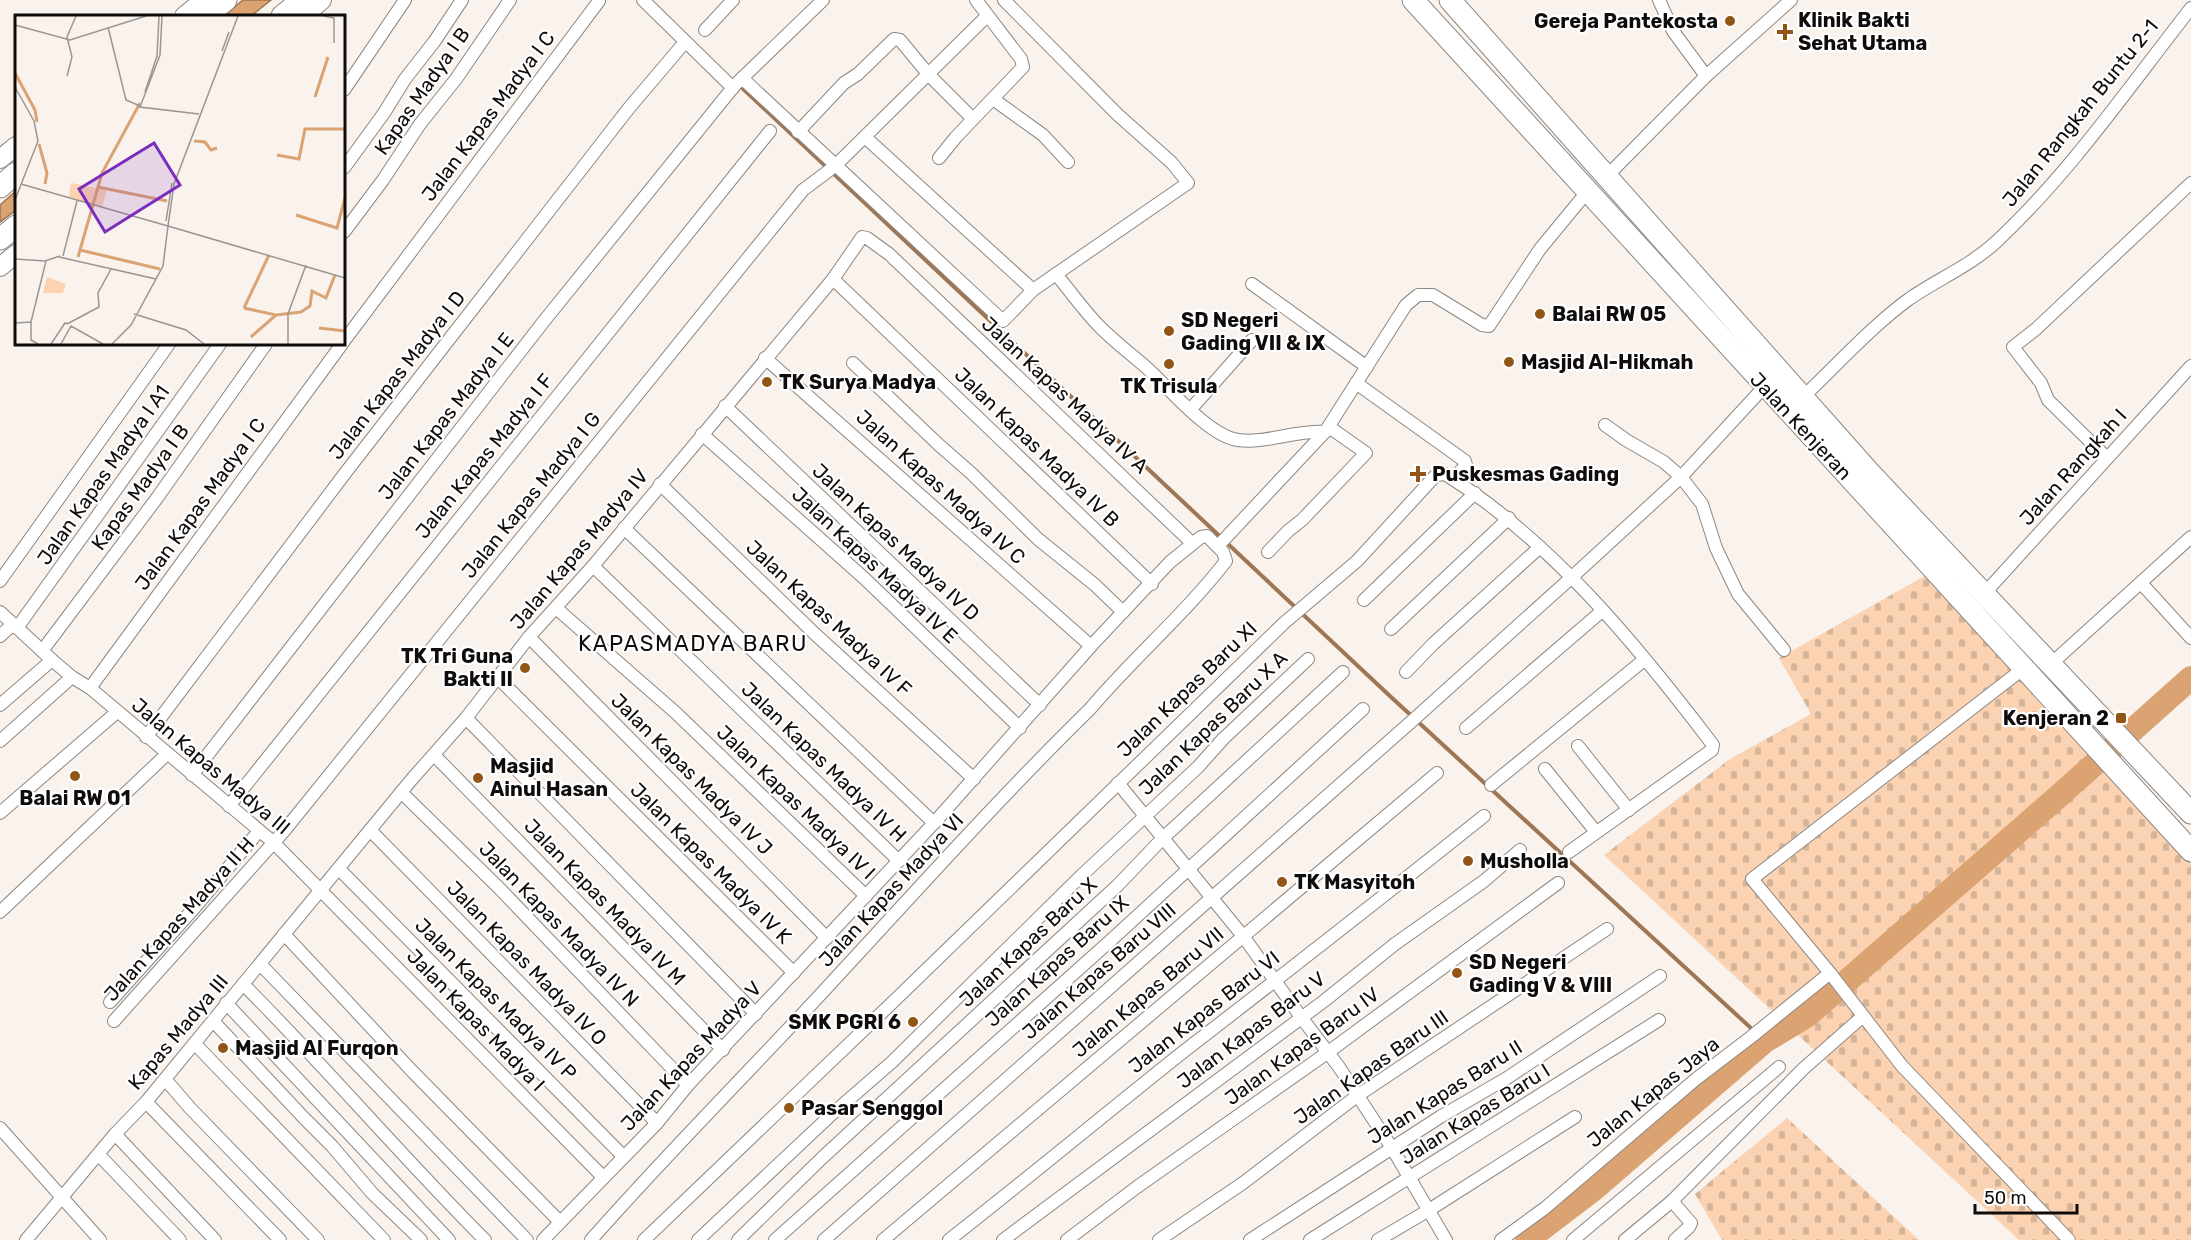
<svg xmlns="http://www.w3.org/2000/svg" width="2191" height="1240" viewBox="0 0 2191 1240" font-family="Rubik,sans-serif">
  <style>
    .cemetery { fill: url(#cemetery-stones) }
    .water { fill: #dba372; stroke: #9e7653; stroke-width: 1.5 }
    .lines { fill: none; stroke-linecap: round; stroke-linejoin: round }
    .stream { stroke: #9e7653; stroke-width: 4 }
    .river { stroke: #dba372; stroke-width: 24 }
    .minor-casing { stroke: #8d8782; stroke-width: 14 }
    .secondary-casing { stroke: #8d8782; stroke-width: 20 }
    .trunk-casing { stroke: #8d8782; stroke-width: 23 }
    .minor { stroke: #fff; stroke-width: 12 }
    .secondary { stroke: #fff; stroke-width: 18 }
    .trunk { stroke: #fff; stroke-width: 21 }
    .poi-dot { fill: #915515; stroke: #fff; stroke-width: 2 }
    .labels { text-anchor: middle; stroke-width: 4.5; stroke-linejoin: round; paint-order: stroke }
    .poi-label { font-size: 20px; font-weight: bold; fill: #0f0c0b; stroke: #fff; text-anchor: start }
    .street-label { font-size: 20px; fill: #0f0c0b; stroke: #fff }
    .quarter-label { font-size: 22px; letter-spacing: 1.5px; fill: #0f0c0b; stroke: #fff }
    .inset-river { fill: none; stroke: #dba372; stroke-width: 3 }
    .inset-road { fill: none; stroke: #9b9693; stroke-width: 1.5 }
    .view { fill: #7b2cbf; fill-opacity: 0.15; stroke: #7b2cbf; stroke-width: 3 }
    .inset-edge { fill: none; stroke: #0f0c0b; stroke-width: 3 }
  </style>
  <defs>
    <pattern id="cemetery-stones" width="16" height="16" patternUnits="userSpaceOnUse" patternTransform="scale(1.5)"><rect width="16" height="16" fill="#fbd3b2"/><path d="M2 7V4a2 2 0 0 1 4 0v3zM10 15v-3a2 2 0 0 1 4 0v3z" fill="#d6b498"/></pattern>
  </defs>
  <rect width="100%" height="100%" fill="#f9f2ed"/>
  <g class="cemetery">
    <polygon points="1930,573 2191,864 2191,1240 2019,1240 1604,855 1730,759 1811,714 1779,658"/>
    <polygon points="1787,1118 1919,1240 1722,1240 1695,1194"/>
  </g>
  <g class="water">
    <polygon points="243,0 271,0 251,16 224,16"/>
    <polygon points="16,191 16,210 0,222 0,205"/>
  </g>
  <g class="lines">
    <polyline class="stream" points="739,85 1391,697 1765,1041"/>
    <polyline class="river" points="1527,1240 1594,1189 1765,1041 1808,1015 2052,802 2191,678"/>
    <g class="minor-casing">
      <g id="minor">
        <polyline points="643,0 733,88"/>
        <polyline points="1659,0 1673,31 1706,76"/>
        <polyline points="705,30 733,0"/>
        <polyline points="742,78 1003,321 1033,290 1188,183 1172,163 1117,114 1004,0"/>
        <polyline points="344,90 405,0"/>
        <polyline points="993,99 1043,135 1068,162"/>
        <polyline points="798,132 844,83 858,74 894,39 900,40 929,75 973,119"/>
        <polyline points="865,137 1033,290"/>
        <polyline points="939,158 956,137 1023,67 1021,59 976,0"/>
        <polyline points="344,168 384,113 405,79 434,42 462,0"/>
        <polyline points="1606,177 1706,76 1791,0"/>
        <polyline points="344,232 383,180 420,124 456,79 510,0"/>
        <path d="M 1056,274 C 1070,291 1084,311 1100,327 C 1115,342 1132,355 1148,369 C 1170,389 1209,436 1238,440 C 1264,444 1296,430 1325,432"/>
        <polyline points="833,279 1152,584"/>
        <polyline points="1252,284 1367,367"/>
        <polyline points="344,341 599,1"/>
        <polyline points="765,358 1091,646"/>
        <polyline points="853,363 939,445 971,473 1038,539 1095,585 1123,612"/>
        <polyline points="1356,383 1465,461 1466,465 1453,479"/>
        <path d="M 1802,398 C 1836,366 1872,326 1909,299 C 1938,279 1970,266 1996,242 C 2070,173 2129,87 2191,8"/>
        <polyline points="725,406 1040,705"/>
        <polyline points="1190,410 1252,340"/>
        <polyline points="1605,425 1626,440 1664,462 1681,477 1702,504 1716,548 1738,594 1784,650"/>
        <polyline points="702,434 864,578 1020,728"/>
        <polyline points="2107,458 2048,400 2041,383 2013,347 2036,329 2191,183"/>
        <polyline points="660,484 815,634 974,779"/>
        <polyline points="624,528 934,823"/>
        <polyline points="1218,546 1325,432 1406,305 1418,295 1433,295 1482,325 1489,326 1540,249 1587,192"/>
        <polyline points="1268,552 1288,531 1302,520 1366,453 1329,427"/>
        <polyline points="593,566 899,861"/>
        <polyline points="0,581 169,344"/>
        <polyline points="2141,583 2191,638"/>
        <polyline points="1984,594 2191,366"/>
        <polyline points="1364,600 1475,493"/>
        <polyline points="556,608 676,713 866,896"/>
        <polyline points="0,612 52,660 72,677 90,688 273,842 603,1177"/>
        <polyline points="17,628 220,344"/>
        <polyline points="1391,629 1509,518"/>
        <polyline points="0,636 13,624"/>
        <polyline points="529,637 827,938"/>
        <polyline points="42,651 157,498 266,344"/>
        <polyline points="2051,664 2191,537"/>
        <polyline points="2024,668 1752,879 1830,973 1902,1066 2069,1240"/>
        <polyline points="1406,672 1433,644 1540,547"/>
        <polyline points="498,678 794,973"/>
        <polyline points="90,688 342,344"/>
        <polyline points="0,705 52,660"/>
        <polyline points="466,718 756,1014"/>
        <polyline points="1466,728 1602,611"/>
        <polyline points="146,737 346,472 629,108 685,42"/>
        <polyline points="0,741 72,677"/>
        <polyline points="1578,746 1629,810"/>
        <polyline points="435,756 723,1050"/>
        <polyline points="1545,769 1596,832"/>
        <polyline points="192,775 544,321 735,85 823,0"/>
        <polyline points="1118,783 1243,936 1301,1017 1339,1067 1392,1148 1446,1240"/>
        <polyline points="1491,785 1644,660"/>
        <polyline points="401,792 500,889 688,1085"/>
        <polyline points="229,806 770,131"/>
        <polyline points="0,813 117,712"/>
        <polyline points="370,830 657,1123"/>
        <polyline points="339,869 624,1157"/>
        <polyline points="0,912 167,754"/>
        <polyline points="284,934 411,1070 560,1222"/>
        <polyline points="260,964 527,1240"/>
        <path d="M 243,984 C 326,1067 402,1157 485,1240"/>
        <polyline points="110,1002 196,906 259,831"/>
        <polyline points="226,1003 449,1240"/>
        <polyline points="114,1021 284,831 803,190 835,166 987,16"/>
        <polyline points="213,1021 304,1118 332,1146 372,1193 421,1240"/>
        <polyline points="195,1044 384,1240"/>
        <polyline points="165,1079 190,1108 318,1240"/>
        <polyline points="146,1102 280,1240"/>
        <polyline points="0,1128 100,1240"/>
        <polyline points="115,1134 215,1240"/>
        <polyline points="99,1155 180,1240"/>
        <polyline points="1672,1201 1691,1223 1689,1227 1675,1240"/>
        <polyline points="26,1240 115,1134 146,1102 412,779 466,718 529,637 593,566 833,279 862,237 867,238 889,254 1192,543"/>
        <path d="M 543,1240 L 657,1123 L 688,1085 L 934,823 L 1091,646 L 1170,562 L 1201,537 L 1207,536 L 1223,552 L 1226,561 C 1185,614 1133,658 1090,709 C 997,800 909,899 820,995 C 744,1077 665,1156 591,1240"/>
        <path d="M 644,1240 L 895,1000 L 1284,623 L 1357,561 L 1436,475 L 1445,474 C 1552,541 1637,645 1713,745 L 1712,750 L 1569,852"/>
        <polyline points="698,1240 832,1114 892,1062 1082,875 1198,767 1223,739 1308,659"/>
        <polyline points="738,1240 822,1158 1117,886 1163,838 1343,672"/>
        <polyline points="775,1240 1109,942 1363,709"/>
        <polyline points="824,1240 1412,721 1572,577 1681,477 1765,386"/>
        <polyline points="883,1240 1437,773"/>
        <path d="M 949,1240 C 1028,1178 1105,1114 1183,1052 C 1284,974 1384,896 1484,816"/>
        <polyline points="1003,1240 1324,1001 1395,944 1484,881 1520,850"/>
        <polyline points="1067,1240 1137,1187 1327,1053 1558,883"/>
        <polyline points="1159,1240 1243,1183 1357,1096 1607,929"/>
        <polyline points="1250,1240 1440,1117 1507,1078 1660,976"/>
        <polyline points="1310,1240 1659,1020"/>
        <polyline points="1378,1240 1429,1210 1575,1117"/>
        <polyline points="1501,1240 1545,1208 1696,1079 1751,1037 1830,973"/>
        <polyline points="1573,1240 1779,1067"/>
        <polyline points="1625,1240 1672,1201 1803,1069 1862,1017"/>
      </g>
    </g>
    <g class="secondary-casing">
      <g id="secondary">
        <polyline points="184,16 204,0"/>
        <polyline points="303,16 322,0"/>
        <polyline points="0,159 16,146"/>
        <polyline points="0,267 16,254"/>
      </g>
    </g>
    <g class="trunk-casing">
      <g id="trunk">
        <polyline points="1413,0 2191,851"/>
        <polyline points="1450,0 1870,473 2191,813"/>
        <polyline points="206,16 226,0"/>
        <polyline points="282,16 302,0"/>
        <polyline points="0,187 16,173"/>
        <polyline points="0,239 16,226"/>
      </g>
    </g>
    <use href="#minor" class="minor"/>
    <use href="#secondary" class="secondary"/>
    <use href="#trunk" class="trunk"/>
  </g>
  <g class="poi-dot">
    <circle cx="1730" cy="21" r="6"/>
    <path d="M1782 23h6v6h6v6h-6v6h-6v-6h-6v-6h6z"/>
    <circle cx="1540" cy="314" r="6"/>
    <circle cx="1169" cy="331" r="6"/>
    <circle cx="1509" cy="362" r="6"/>
    <circle cx="1169" cy="364" r="6"/>
    <circle cx="767" cy="382" r="6"/>
    <path d="M1415 465h6v6h6v6h-6v6h-6v-6h-6v-6h6z"/>
    <circle cx="525" cy="668" r="6"/>
    <rect x="2115" y="712" width="12" height="12" rx="3"/>
    <circle cx="75" cy="776" r="6"/>
    <circle cx="478" cy="778" r="6"/>
    <circle cx="1468" cy="861" r="6"/>
    <circle cx="1282" cy="882" r="6"/>
    <circle cx="1457" cy="973" r="6"/>
    <circle cx="913" cy="1022" r="6"/>
    <circle cx="223" cy="1048" r="6"/>
    <circle cx="789" cy="1108" r="6"/>
  </g>
  <g class="labels">
    <g class="poi-label">
      <text x="1798" y="27">Klinik Bakti<tspan x="1798" dy="23">Sehat Utama</tspan></text>
      <text x="1718" y="28" text-anchor="end">Gereja Pantekosta</text>
      <text x="1552" y="321">Balai RW 05</text>
      <text x="1181" y="327">SD Negeri<tspan x="1181" dy="23">Gading VII &amp; IX</tspan></text>
      <text x="1521" y="369">Masjid Al-Hikmah</text>
      <text x="779" y="389">TK Surya Madya</text>
      <text x="1169" y="393" text-anchor="middle">TK Trisula</text>
      <text x="1432" y="481">Puskesmas Gading</text>
      <text x="513" y="663" text-anchor="end">TK Tri Guna<tspan x="513" dy="23">Bakti II</tspan></text>
      <text x="2109" y="725" text-anchor="end">Kenjeran 2</text>
      <text x="490" y="773">Masjid<tspan x="490" dy="23">Ainul Hasan</tspan></text>
      <text x="75" y="805" text-anchor="middle">Balai RW 01</text>
      <text x="1480" y="868">Musholla</text>
      <text x="1294" y="889">TK Masyitoh</text>
      <text x="1469" y="969">SD Negeri<tspan x="1469" dy="23">Gading V &amp; VIII</tspan></text>
      <text x="901" y="1029" text-anchor="end">SMK PGRI 6</text>
      <text x="235" y="1055">Masjid Al Furqon</text>
      <text x="801" y="1115">Pasar Senggol</text>
    </g>
    <g class="street-label">
      <text transform="translate(422 91) rotate(-55)" y="7">Kapas Madya I B</text>
      <text transform="translate(2080 113) rotate(-51)" y="7">Jalan Rangkah Buntu 2-1</text>
      <text transform="translate(488 116) rotate(-53)" y="7">Jalan Kapas Madya I C</text>
      <text transform="translate(397 375) rotate(-52)" y="7">Jalan Kapas Madya I D</text>
      <text transform="translate(1065 395) rotate(43)" y="7">Jalan Kapas Madya IV A</text>
      <text transform="translate(446 416) rotate(-52)" y="7">Jalan Kapas Madya I E</text>
      <text transform="translate(1801 426) rotate(47)" y="7">Jalan Kenjeran</text>
      <text transform="translate(1037 447) rotate(44)" y="7">Jalan Kapas Madya IV B</text>
      <text transform="translate(484 456) rotate(-51)" y="7">Jalan Kapas Madya I F</text>
      <text transform="translate(2073 467) rotate(-48)" y="7">Jalan Rangkah I</text>
      <text transform="translate(103 475) rotate(-55)" y="7">Jalan Kapas Madya I A1</text>
      <text transform="translate(140 487) rotate(-54)" y="7">Kapas Madya I B</text>
      <text transform="translate(941 487) rotate(42)" y="7">Jalan Kapas Madya IV C</text>
      <text transform="translate(531 495) rotate(-51)" y="7">Jalan Kapas Madya I G</text>
      <text transform="translate(200 504) rotate(-54)" y="7">Jalan Kapas Madya I C</text>
      <text transform="translate(896 542) rotate(43)" y="7">Jalan Kapas Madya IV D</text>
      <text transform="translate(579 549) rotate(-50)" y="7">Jalan Kapas Madya IV</text>
      <text transform="translate(875 565) rotate(43)" y="7">Jalan Kapas Madya IV E</text>
      <text transform="translate(829 618) rotate(43)" y="7">Jalan Kapas Madya IV F</text>
      <text transform="translate(1187 689) rotate(-44)" y="7">Jalan Kapas Baru XI</text>
      <text transform="translate(1213 723) rotate(-44)" y="7">Jalan Kapas Baru X A</text>
      <text transform="translate(824 762) rotate(44)" y="7">Jalan Kapas Madya IV H</text>
      <text transform="translate(211 766) rotate(40)" y="7">Jalan Kapas Madya III</text>
      <text transform="translate(692 774) rotate(45)" y="7">Jalan Kapas Madya IV J</text>
      <text transform="translate(796 802) rotate(44)" y="7">Jalan Kapas Madya IV I</text>
      <text transform="translate(711 863) rotate(45)" y="7">Jalan Kapas Madya IV K</text>
      <text transform="translate(891 890) rotate(-47)" y="7">Jalan Kapas Madya VI</text>
      <text transform="translate(605 902) rotate(46)" y="7">Jalan Kapas Madya IV M</text>
      <text transform="translate(179 919) rotate(-48)" y="7">Jalan Kapas Madya II H</text>
      <text transform="translate(559 924) rotate(46)" y="7">Jalan Kapas Madya IV N</text>
      <text transform="translate(1028 942) rotate(-43)" y="7">Jalan Kapas Baru X</text>
      <text transform="translate(1057 961) rotate(-42)" y="7">Jalan Kapas Baru IX</text>
      <text transform="translate(527 963) rotate(46)" y="7">Jalan Kapas Madya IV O</text>
      <text transform="translate(1099 971) rotate(-41)" y="7">Jalan Kapas Baru VIII</text>
      <text transform="translate(1148 992) rotate(-40)" y="7">Jalan Kapas Baru VII</text>
      <text transform="translate(496 999) rotate(45)" y="7">Jalan Kapas Madya IV P</text>
      <text transform="translate(1204 1012) rotate(-38)" y="7">Jalan Kapas Baru VI</text>
      <text transform="translate(476 1020) rotate(46)" y="7">Jalan Kapas Madya I</text>
      <text transform="translate(1251 1030) rotate(-37)" y="7">Jalan Kapas Baru V</text>
      <text transform="translate(178 1032) rotate(-50)" y="7">Kapas Madya III</text>
      <text transform="translate(1302 1046) rotate(-36)" y="7">Jalan Kapas Baru IV</text>
      <text transform="translate(691 1056) rotate(-47)" y="7">Jalan Kapas Madya V</text>
      <text transform="translate(1371 1067) rotate(-35)" y="7">Jalan Kapas Baru III</text>
      <text transform="translate(1445 1092) rotate(-32)" y="7">Jalan Kapas Baru II</text>
      <text transform="translate(1653 1092) rotate(-39)" y="7">Jalan Kapas Jaya</text>
      <text transform="translate(1475 1114) rotate(-32)" y="7">Jalan Kapas Baru I</text>
    </g>
    <g class="quarter-label">
      <text x="693" y="651">KAPASMADYA BARU</text>
    </g>
  </g>
  <g transform="translate(15 15)">
    <rect width="330" height="330" fill="#f9f2ed"/>
    <path d="M 32,262 L 51,269 L 48,278 L 28,278 Z" fill="#fbd3b2"/>
    <path d="M 56,168 L 92,175 L 87,192 L 54,182 Z" fill="#fbd3b2"/>
    <path class="inset-river" d="M 0,58 L 20,95 L 22,107M 300,82 L 313,42M 179,126 L 190,127 L 196,135 L 202,133M 24,129 L 32,158 L 30,169M 262,140 L 284,144 L 290,114 L 330,114M 83,172 L 152,186M 281,200 L 322,213 L 330,183M 65,235 L 145,254M 63,242 L 87,158 L 125,88M 229,293 L 254,240M 229,293 L 261,300 L 286,297 L 295,291 L 297,276 L 311,283 L 320,260M 304,313 L 330,316M 236,322 L 261,300"/>
    <path class="inset-road" d="M 147,1 L 145,40 L 125,92 L 184,99M 309,1 L 319,3 L 319,28M 0,10 L 55,25 L 131,1M 93,12 L 111,85 L 125,91M 207,36 L 214,17M 52,61 L 57,42 L 52,22 L 61,1M 0,72 L 19,106 L 23,126 L 0,185M 130,77 L 142,41 L 144,1M 6,169 L 153,211 L 159,169 L 223,1M 151,206 L 157,168M 48,241 L 62,186M 44,242 L 141,264M 0,244 L 30,246 L 45,241M 119,299 L 171,315 L 189,329M 16,306 L 16,325 L 23,329M 0,308 L 16,307 L 31,246M 52,309 L 84,292 L 83,278 L 96,254M 36,329 L 50,308 L 53,309M 46,329 L 56,311 L 88,329M 97,329 L 116,310 L 148,251 L 153,211 L 330,263M 273,329 L 273,299 L 291,250"/>
    <path class="view" d="M 139,128 L 165,170 L 90,217 L 64,174 Z"/>
    <rect width="330" height="330" class="inset-edge"/>
  </g>
  <path d="M1975 1204v9h102v-9" fill="none" stroke="#0f0c0b" stroke-width="3"/>
  <text x="1984" y="1204" font-size="18" fill="#0f0c0b" stroke="#ffffff" stroke-width="4.5" paint-order="stroke">50 m</text>
</svg>
